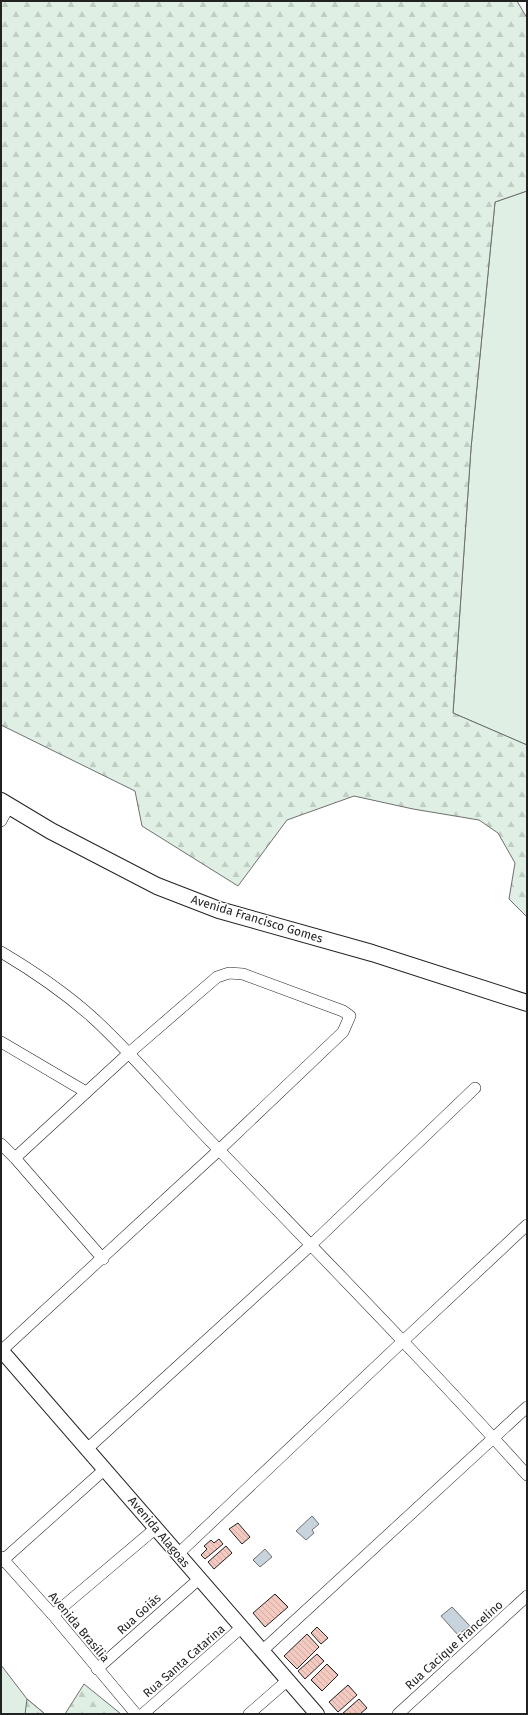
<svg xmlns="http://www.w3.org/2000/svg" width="528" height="1715" viewBox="0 0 528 1715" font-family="'Fira Sans',sans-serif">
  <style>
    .grass { fill: #e0efe3; stroke: #6f6f6f }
    .forest { fill: url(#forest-firs); stroke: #6f6f6f }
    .water { fill: #c7d3dd; stroke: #6f6f6f }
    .building { fill: url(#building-back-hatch); stroke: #222 }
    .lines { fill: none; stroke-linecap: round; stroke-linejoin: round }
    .minor-casing { stroke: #222; stroke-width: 12 }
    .tertiary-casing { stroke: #222; stroke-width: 16 }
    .secondary-casing { stroke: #222; stroke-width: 18 }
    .minor { stroke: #fff; stroke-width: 11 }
    .tertiary { stroke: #fff; stroke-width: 14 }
    .secondary { stroke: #fff; stroke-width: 16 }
    .labels { text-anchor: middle; stroke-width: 3; stroke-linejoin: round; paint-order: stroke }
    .street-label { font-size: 12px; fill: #222; stroke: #fff }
  </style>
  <defs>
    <pattern id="forest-firs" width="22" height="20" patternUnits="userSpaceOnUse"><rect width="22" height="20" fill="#e0efe3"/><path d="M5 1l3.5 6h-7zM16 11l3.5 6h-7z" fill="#c0cdc2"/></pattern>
    <pattern id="building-back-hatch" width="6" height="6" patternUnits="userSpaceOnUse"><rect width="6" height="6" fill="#f3c9c0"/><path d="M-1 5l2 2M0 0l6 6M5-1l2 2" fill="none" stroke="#d0aca5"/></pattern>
  </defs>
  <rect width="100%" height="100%" fill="#fff"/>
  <g class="grass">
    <polygon points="527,191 527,745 453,713 471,448 495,202"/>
    <polygon points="1,1665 27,1699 45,1714 1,1714"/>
  </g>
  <g class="forest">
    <polygon points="1,1 517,1 527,18 527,191 495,202 471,448 453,713 527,745 527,917 509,899 515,863 498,833 479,820 413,809 354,796 287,820 238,886 142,826 135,791 1,725"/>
    <polygon points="84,1684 121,1714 65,1714"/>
    <polygon points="27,1699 45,1714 25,1714"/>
  </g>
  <g class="water">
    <polygon points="312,1516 319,1524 312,1530 314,1533 306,1540 296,1531"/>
    <polygon points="265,1549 272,1557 260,1567 253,1560"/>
    <polygon points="452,1607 470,1626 458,1635 441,1616"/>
  </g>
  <g class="building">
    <polygon points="238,1523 250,1537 242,1544 229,1529"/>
    <polygon points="219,1539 223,1544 205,1559 201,1555 207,1549 204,1546 211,1540 214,1543"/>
    <polygon points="226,1546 232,1553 214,1569 208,1562"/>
    <polygon points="275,1594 288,1607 265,1627 253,1613"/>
    <polygon points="317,1627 328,1638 321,1644 311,1633"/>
    <polygon points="307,1634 319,1647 297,1669 284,1656"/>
    <polygon points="317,1654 324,1661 305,1679 298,1671"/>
    <polygon points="327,1664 338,1675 322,1691 311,1680"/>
    <polygon points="348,1685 357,1695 338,1712 329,1702"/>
    <polygon points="359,1699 367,1708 360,1714 342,1714"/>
  </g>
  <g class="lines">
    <g class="minor-casing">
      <g id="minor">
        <polyline points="1,821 9,806"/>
        <path d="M 1,952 C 33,971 64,992 92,1017 C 138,1059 177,1108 221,1152 C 324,1259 428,1365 527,1475"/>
        <polyline points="1,1042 86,1092"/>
        <polyline points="1,1144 15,1158 103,1259"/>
        <polyline points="1,1351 219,1150 343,1032 350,1016 343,1011 243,974 229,973 217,977 129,1053 15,1158"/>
        <polyline points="87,1449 311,1245 475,1088"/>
        <polyline points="178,1554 402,1342 527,1225"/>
        <polyline points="1,1557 53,1615 136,1714"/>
        <polyline points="1,1562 105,1469"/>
        <polyline points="53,1615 156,1528"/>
        <polyline points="262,1651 527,1407"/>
        <polyline points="97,1669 199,1579"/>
        <polyline points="143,1714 242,1627"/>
        <polyline points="249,1714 288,1680"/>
        <polyline points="398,1714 527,1596"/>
      </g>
    </g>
    <g class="tertiary-casing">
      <polyline id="tertiary" points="1,1350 317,1714"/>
    </g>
    <g class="secondary-casing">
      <polyline id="secondary" points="1,801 51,831 157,886 219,910 372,953 527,1003"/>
    </g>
    <use href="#minor" class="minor"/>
    <use href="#tertiary" class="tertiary"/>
    <use href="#secondary" class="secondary"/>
  </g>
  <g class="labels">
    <g class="street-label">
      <text transform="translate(257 919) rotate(17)" y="4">Avenida Francisco Gomes</text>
      <text transform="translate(159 1532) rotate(50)" y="4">Avenida Alagoas</text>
      <text transform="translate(139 1614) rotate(-42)" y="4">Rua Goiás</text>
      <text transform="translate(79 1627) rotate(50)" y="4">Avenida Brasília</text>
      <text transform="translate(454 1645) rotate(-42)" y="4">Rua Cacique Francelino</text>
      <text transform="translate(184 1661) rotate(-41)" y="4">Rua Santa Catarina</text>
    </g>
  </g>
  <rect width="528" height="1715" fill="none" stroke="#222222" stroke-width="4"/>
</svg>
